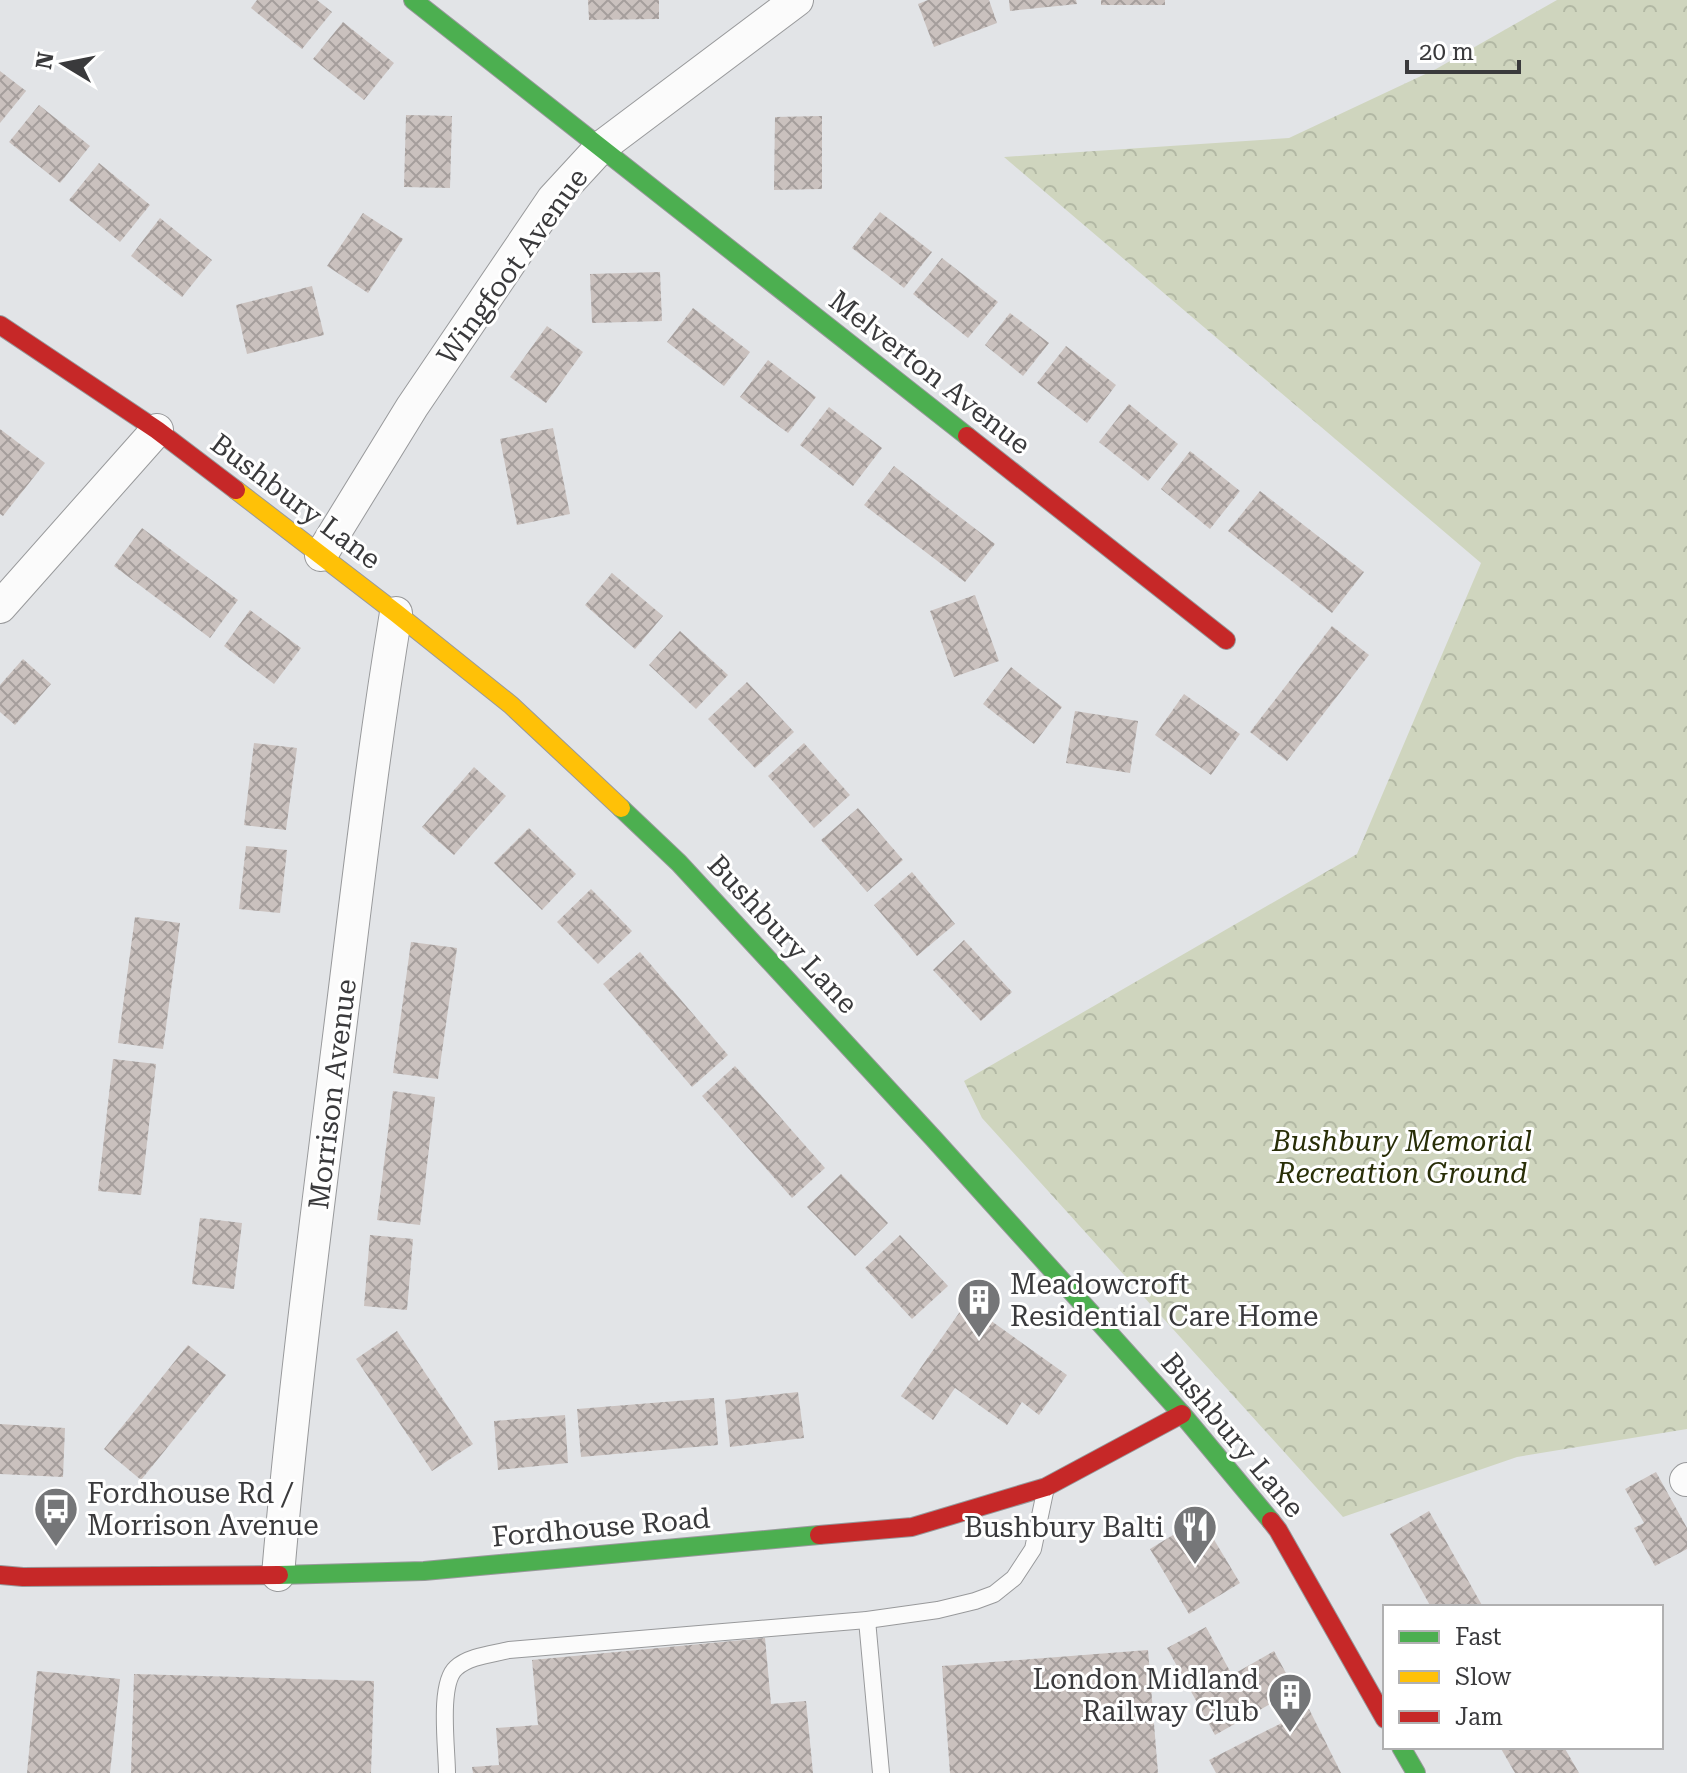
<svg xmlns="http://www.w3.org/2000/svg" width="1687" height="1773" viewBox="0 0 1687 1773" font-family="'Roboto Serif',serif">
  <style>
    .park { fill: url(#park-crowns) }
    .building { fill: url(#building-cross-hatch) }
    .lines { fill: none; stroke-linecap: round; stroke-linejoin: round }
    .lane-casing { stroke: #98999b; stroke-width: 18 }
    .street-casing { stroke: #98999b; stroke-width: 34 }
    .fast-casing { stroke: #98999b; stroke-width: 20 }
    .slow-casing { stroke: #98999b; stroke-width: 20 }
    .jam-casing { stroke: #98999b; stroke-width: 20 }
    .lane { stroke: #fbfbfb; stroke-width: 16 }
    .street { stroke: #fbfbfb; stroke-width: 32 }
    .fast { stroke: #4caf50; stroke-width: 18 }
    .slow { stroke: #ffc107; stroke-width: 18 }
    .jam { stroke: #c62828; stroke-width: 18 }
    .labels { text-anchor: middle; stroke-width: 6; stroke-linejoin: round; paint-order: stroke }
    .street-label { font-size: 28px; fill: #3a3a3c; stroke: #fff }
    .park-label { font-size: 28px; font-style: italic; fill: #282e07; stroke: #fff }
    .poi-label { font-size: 28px; fill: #3a3a3c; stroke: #fff; text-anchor: start }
  </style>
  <defs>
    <pattern id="park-crowns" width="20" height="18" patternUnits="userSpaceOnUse" patternTransform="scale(2)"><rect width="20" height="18" fill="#cfd5be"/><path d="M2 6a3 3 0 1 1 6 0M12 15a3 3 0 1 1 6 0" fill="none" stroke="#b2b8a4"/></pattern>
    <pattern id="building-cross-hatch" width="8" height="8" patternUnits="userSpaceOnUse" patternTransform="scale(2)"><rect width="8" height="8" fill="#cac1be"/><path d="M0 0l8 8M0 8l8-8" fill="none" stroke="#a59e9c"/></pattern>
  </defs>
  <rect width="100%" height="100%" fill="#e2e4e7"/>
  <polygon class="park" points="1557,0 1687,0 1687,1429 1517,1457 1343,1517 982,1118 964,1081 1357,854 1481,563 1004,157 1289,138 1436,69"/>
  <g class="building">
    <polygon points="257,0 317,0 332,12 302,49 251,8"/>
    <polygon points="588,0 659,0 659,19 589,20"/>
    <polygon points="928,0 989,0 997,23 934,47 918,4"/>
    <polygon points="1009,0 1076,0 1077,4 1010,11"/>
    <rect x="1101" y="0" width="64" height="5"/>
    <polygon points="343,22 394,63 364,100 313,59"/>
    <polygon points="0,71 26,91 0,123"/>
    <polygon points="39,105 90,146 60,183 9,142"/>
    <polygon points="406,115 452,116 450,188 404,187"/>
    <polygon points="822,116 822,189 774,190 775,117"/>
    <polygon points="99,163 150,205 120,242 69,200"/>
    <polygon points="880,212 932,252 904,288 852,248"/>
    <polygon points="363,213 403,239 368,293 327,266"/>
    <polygon points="160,218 212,260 182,297 131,256"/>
    <polygon points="942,258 998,302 968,338 913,294"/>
    <polygon points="660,272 662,321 592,323 590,274"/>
    <polygon points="312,286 324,335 247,354 236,305"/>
    <polygon points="693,308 750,352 724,386 667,342"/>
    <polygon points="1010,313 1049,343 1023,376 985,345"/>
    <polygon points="547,326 583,352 546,403 510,377"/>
    <polygon points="1066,346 1116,385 1087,423 1037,383"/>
    <polygon points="768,360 816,397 788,433 740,397"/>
    <polygon points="1129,404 1178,444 1148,481 1099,442"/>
    <polygon points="829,407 882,448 853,486 800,445"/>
    <polygon points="553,428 570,514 517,525 500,439"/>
    <polygon points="0,429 45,463 3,516 0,514"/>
    <polygon points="1190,451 1240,491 1210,529 1161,489"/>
    <polygon points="894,466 995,544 965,582 864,505"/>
    <polygon points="1260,491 1364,572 1332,613 1228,531"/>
    <polygon points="142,528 238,600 210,638 114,566"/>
    <polygon points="612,573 663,616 635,649 585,605"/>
    <polygon points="975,595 999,661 954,677 930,611"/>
    <polygon points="250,610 301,648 274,684 224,646"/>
    <polygon points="1332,626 1369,655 1287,761 1250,732"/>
    <polygon points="680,631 728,675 696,709 649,665"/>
    <polygon points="23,659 51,684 15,725 0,712 0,685"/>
    <polygon points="1011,667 1062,707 1034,744 983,704"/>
    <polygon points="747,682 794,732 755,768 708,719"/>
    <polygon points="1184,694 1240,734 1211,775 1155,735"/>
    <polygon points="1075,711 1138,721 1130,773 1066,763"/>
    <polygon points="254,743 297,748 286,830 244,825"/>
    <polygon points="804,743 850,795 814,828 768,776"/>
    <polygon points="474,767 506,796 454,855 422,827"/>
    <polygon points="858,808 903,860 867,892 821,840"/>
    <polygon points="529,828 576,874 542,910 494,863"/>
    <polygon points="246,846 287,850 280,913 239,909"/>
    <polygon points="912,872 955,924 917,956 874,905"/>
    <polygon points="591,889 632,931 598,964 557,922"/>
    <polygon points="135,917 180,923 163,1049 118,1043"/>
    <polygon points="964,940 1012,992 981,1021 933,970"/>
    <polygon points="411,942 457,948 438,1079 393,1073"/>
    <polygon points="640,952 728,1055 692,1087 603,984"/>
    <polygon points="113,1059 156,1064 141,1195 98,1191"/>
    <polygon points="735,1066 825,1168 792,1198 702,1096"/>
    <polygon points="393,1091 435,1097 420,1225 377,1220"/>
    <polygon points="841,1174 888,1223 855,1256 807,1207"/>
    <polygon points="200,1218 242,1223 234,1289 192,1284"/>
    <polygon points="370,1235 413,1239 407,1310 364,1306"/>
    <polygon points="900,1235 948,1286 912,1319 865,1268"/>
    <polygon points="966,1303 1067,1375 1039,1415 1022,1402 1007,1425 955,1388 933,1420 901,1396"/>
    <polygon points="397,1331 473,1444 432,1471 356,1359"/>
    <polygon points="188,1345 226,1375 141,1480 104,1449"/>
    <polygon points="798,1392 804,1438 730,1447 725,1400"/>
    <polygon points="714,1398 718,1445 581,1457 577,1409"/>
    <polygon points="565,1415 568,1463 498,1470 494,1421"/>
    <polygon points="0,1424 65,1428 63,1477 0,1474"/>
    <polygon points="1656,1472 1687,1528 1687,1549 1655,1566 1634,1528 1644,1523 1625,1489"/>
    <polygon points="1429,1511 1483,1607 1431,1607 1390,1534"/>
    <polygon points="1201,1518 1240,1583 1189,1614 1150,1549"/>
    <polygon points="1206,1627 1232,1675 1274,1651 1295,1690 1215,1735 1167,1648"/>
    <polygon points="765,1638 771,1704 806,1701 813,1773 473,1773 472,1767 499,1765 496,1728 538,1725 532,1660"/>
    <polygon points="1148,1650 1158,1773 950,1773 942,1666"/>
    <polygon points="37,1671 120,1679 110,1773 27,1773"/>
    <polygon points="134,1674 374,1681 371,1773 131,1773"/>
    <polygon points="1309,1709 1341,1773 1216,1773 1209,1760"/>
    <polygon points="1500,1747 1564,1747 1579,1773 1515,1773"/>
  </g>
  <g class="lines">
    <g class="lane-casing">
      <g id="lane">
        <polyline points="867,1620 881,1773"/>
        <path d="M 447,1773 C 447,1749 438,1684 456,1668 C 469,1656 493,1654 509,1650 L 867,1620 L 938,1610 L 975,1601 L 994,1594 L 1014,1578 L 1033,1549 L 1045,1492"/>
      </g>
    </g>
    <g class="street-casing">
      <g id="street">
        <polyline points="321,555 412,407 553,199 600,148 797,0"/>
        <polyline points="0,607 157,430"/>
        <polyline points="1686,1480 1687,1479"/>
        <path d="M 278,1575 C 293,1398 316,1222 338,1045 C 356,901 372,757 396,613"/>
      </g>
    </g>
    <g class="fast-casing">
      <g id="fast">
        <polyline points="413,0 967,436"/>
        <polyline points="621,808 679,863 934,1139 1182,1414 1271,1521"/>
        <polyline points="279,1575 424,1571 819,1535"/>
        <polyline points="1401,1747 1416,1773"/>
      </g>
    </g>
    <g class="slow-casing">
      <polyline id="slow" points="236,490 396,613 511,705 621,808"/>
    </g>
    <g class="jam-casing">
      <g id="jam">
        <polyline points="0,325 157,430 236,490"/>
        <polyline points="967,436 1226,640"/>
        <polyline points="1271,1521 1278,1530 1385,1719"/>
        <polyline points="819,1535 912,1527 1046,1487 1182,1414"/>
        <polyline points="0,1575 23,1577 279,1575"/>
      </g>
    </g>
    <use href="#lane" class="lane"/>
    <use href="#street" class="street"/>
    <use href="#fast" class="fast"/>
    <use href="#slow" class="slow"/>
    <use href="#jam" class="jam"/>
  </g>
  <defs>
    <g id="building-pin" transform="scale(2.3)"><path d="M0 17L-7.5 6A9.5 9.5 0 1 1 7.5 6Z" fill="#757678" stroke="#fff"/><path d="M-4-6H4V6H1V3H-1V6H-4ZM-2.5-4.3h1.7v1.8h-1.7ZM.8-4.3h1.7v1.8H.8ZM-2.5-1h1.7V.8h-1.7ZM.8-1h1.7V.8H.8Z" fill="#fff"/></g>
    <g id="bus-pin" transform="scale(2.3)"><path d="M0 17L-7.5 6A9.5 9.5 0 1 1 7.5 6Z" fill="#757678" stroke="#fff"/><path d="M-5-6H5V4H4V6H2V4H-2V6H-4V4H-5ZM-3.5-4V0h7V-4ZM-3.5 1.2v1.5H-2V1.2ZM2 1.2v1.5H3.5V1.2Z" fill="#fff"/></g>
    <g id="restaurant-pin" transform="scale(2.3)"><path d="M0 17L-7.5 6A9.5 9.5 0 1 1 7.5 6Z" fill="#757678" stroke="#fff"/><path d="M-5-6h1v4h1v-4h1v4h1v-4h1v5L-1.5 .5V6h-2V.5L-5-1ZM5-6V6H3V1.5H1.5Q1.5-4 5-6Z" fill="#fff"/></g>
  </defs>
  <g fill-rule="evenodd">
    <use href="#building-pin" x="979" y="1300"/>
    <use href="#bus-pin" x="56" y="1509"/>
    <use href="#restaurant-pin" x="1195" y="1527"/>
    <use href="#building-pin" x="1290" y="1695"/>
  </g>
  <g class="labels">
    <g class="street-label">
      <text transform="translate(512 266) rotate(-54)" y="10">Wingfoot Avenue</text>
      <text transform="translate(930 372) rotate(38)" y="10">Melverton Avenue</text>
      <text transform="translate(296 501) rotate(37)" y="10">Bushbury Lane</text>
      <text transform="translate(783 934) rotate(47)" y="10">Bushbury Lane</text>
      <text transform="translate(332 1094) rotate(-83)" y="10">Morrison Avenue</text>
      <text transform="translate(1233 1435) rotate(50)" y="10">Bushbury Lane</text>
      <text transform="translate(601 1527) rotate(-5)" y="10">Fordhouse Road</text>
    </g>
    <g class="park-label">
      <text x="1402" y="1151">Bushbury Memorial<tspan x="1402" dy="32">Recreation Ground</tspan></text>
    </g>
    <g class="poi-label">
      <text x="1010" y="1294">Meadowcroft<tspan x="1010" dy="32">Residential Care Home</tspan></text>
      <text x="87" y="1503">Fordhouse Rd /<tspan x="87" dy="32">Morrison Avenue</tspan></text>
      <text x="1164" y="1537" text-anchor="end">Bushbury Balti</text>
      <text x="1259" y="1689" text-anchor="end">London Midland<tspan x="1259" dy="32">Railway Club</tspan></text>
    </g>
  </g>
  <rect x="1383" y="1605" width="280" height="144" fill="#ffffff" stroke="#b0b0b1" stroke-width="2"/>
  <rect x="1399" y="1631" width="40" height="12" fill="#4caf50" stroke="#b0b0b1" stroke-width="2"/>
  <text x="1455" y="1645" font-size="24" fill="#3a3a3c">Fast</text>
  <rect x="1399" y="1671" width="40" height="12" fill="#ffc107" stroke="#b0b0b1" stroke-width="2"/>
  <text x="1455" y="1685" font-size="24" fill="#3a3a3c">Slow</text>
  <rect x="1399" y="1711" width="40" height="12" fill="#c62828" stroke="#b0b0b1" stroke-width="2"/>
  <text x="1455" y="1725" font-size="24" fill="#3a3a3c">Jam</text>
  <g transform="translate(64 64) rotate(280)" stroke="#ffffff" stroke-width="6" paint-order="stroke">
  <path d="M0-6L14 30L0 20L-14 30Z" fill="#3a3a3c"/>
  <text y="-12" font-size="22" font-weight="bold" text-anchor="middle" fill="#3a3a3c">N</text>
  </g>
  <path d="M1407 60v12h112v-12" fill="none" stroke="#3a3a3c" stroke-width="4"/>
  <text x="1419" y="60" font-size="24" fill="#3a3a3c" stroke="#ffffff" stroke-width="6" paint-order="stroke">20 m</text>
</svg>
